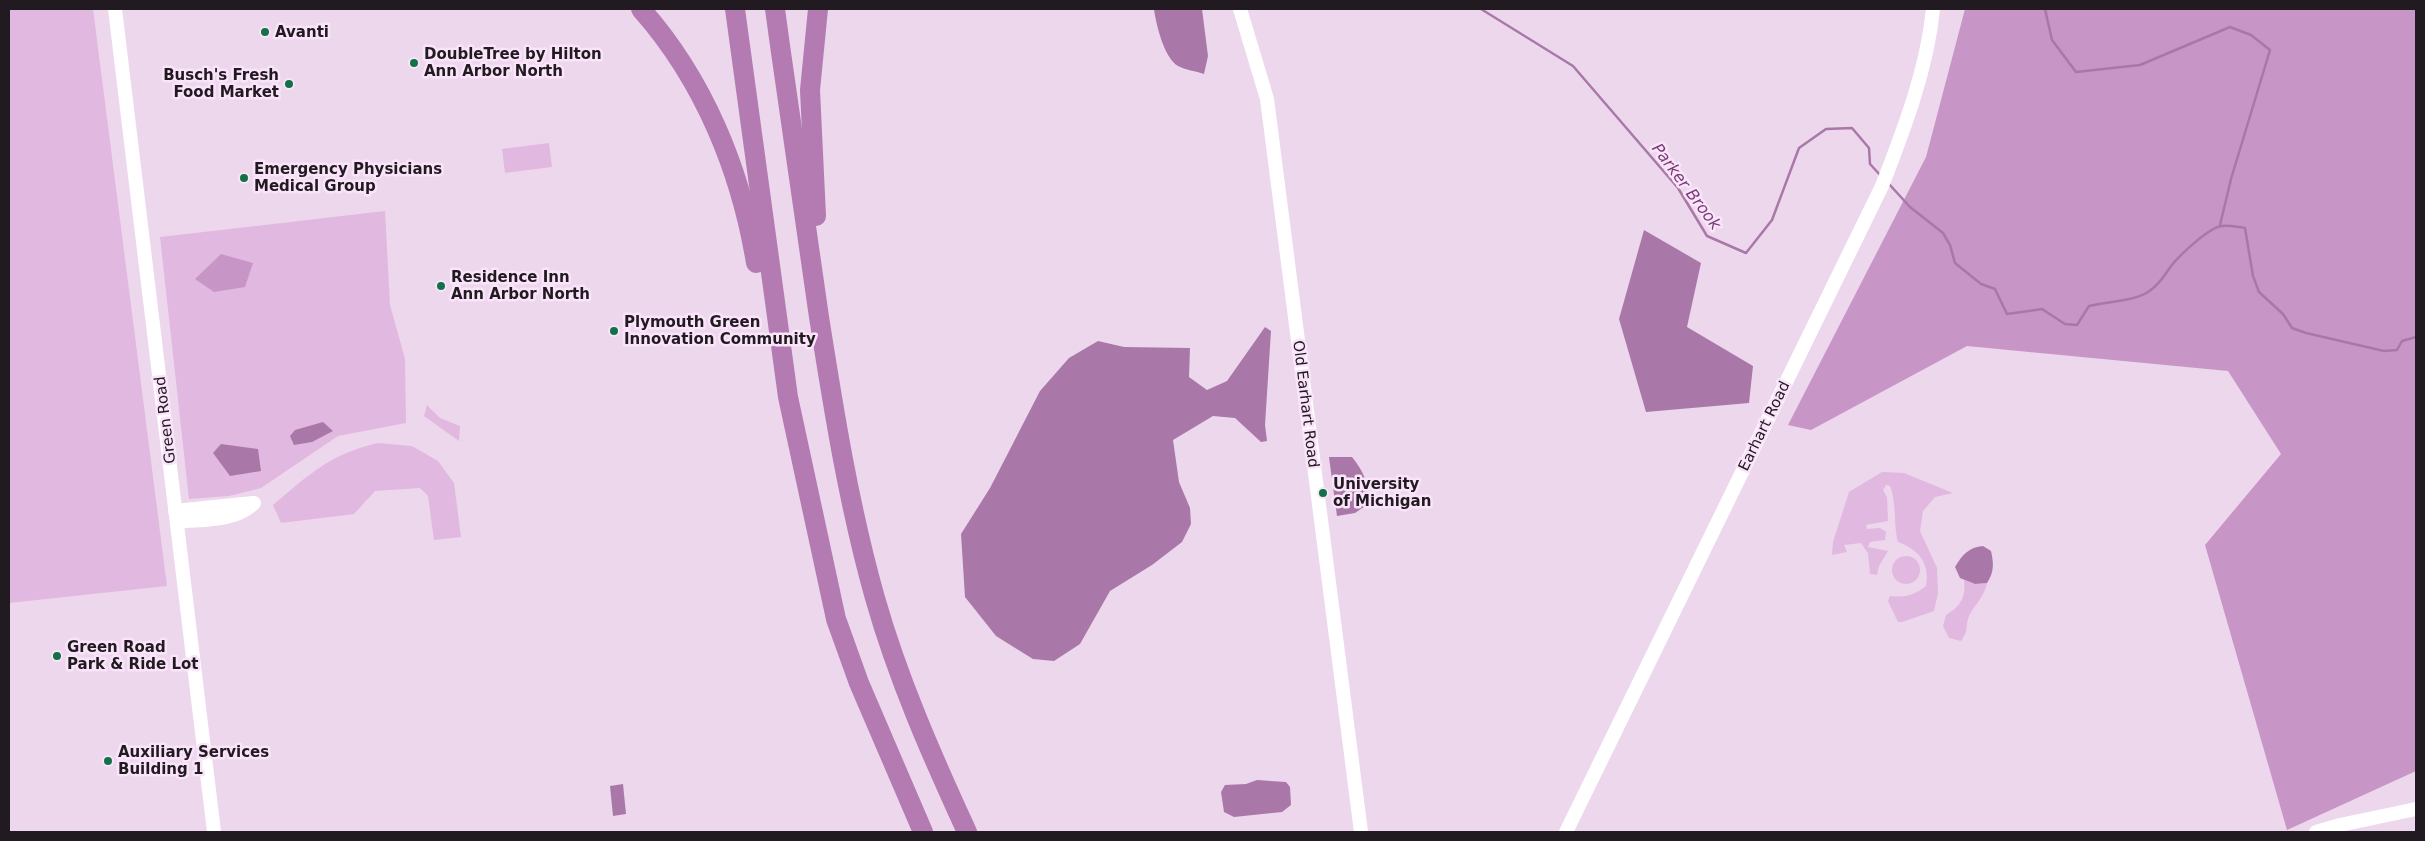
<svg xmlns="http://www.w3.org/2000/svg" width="2425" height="841" viewBox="0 0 2425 841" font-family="'DejaVu Sans',sans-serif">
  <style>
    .green { fill: #e1b8df }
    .forest { fill: #c895c7 }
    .water { fill: #a978a8 }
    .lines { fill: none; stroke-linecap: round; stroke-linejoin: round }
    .stream { stroke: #a978a8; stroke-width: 2.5 }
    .minor { stroke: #fff; stroke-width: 14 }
    .highway { stroke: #b47bb3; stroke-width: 20 }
    .poi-dot { fill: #127146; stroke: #fae4f9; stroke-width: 2 }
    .labels { text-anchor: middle; stroke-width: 5; stroke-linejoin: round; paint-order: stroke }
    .poi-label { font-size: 15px; font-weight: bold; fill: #221a21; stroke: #fae4f9; text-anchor: start }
    .street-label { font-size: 15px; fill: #221a21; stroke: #fae4f9 }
    .water-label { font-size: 16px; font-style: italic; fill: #783a78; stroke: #fae4f9 }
  </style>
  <rect width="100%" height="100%" fill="#edd7ec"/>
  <g class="green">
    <polygon points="9,9 93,9 167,586 9,603"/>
    <polygon points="549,143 552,167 505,173 502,149"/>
    <polygon points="385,211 390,305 405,359 406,423 338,436 261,488 229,496 189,499 160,237"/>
    <polygon points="427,405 440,418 460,426 459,441 424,416"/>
    <path d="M 378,443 L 412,446 L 438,461 L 454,483 L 461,537 L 434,540 L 428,496 L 420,488 L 375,491 L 354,514 L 281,523 L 273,505 C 310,474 330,454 378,443 Z"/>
    <path d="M 1882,472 L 1904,473 L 1953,493 L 1935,497 L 1923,511 L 1920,531 L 1937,568 L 1938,593 L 1934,611 L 1902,622 L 1898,622 L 1888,601 L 1890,596 C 1904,598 1915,595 1926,586 C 1930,563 1919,550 1898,542 C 1893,523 1897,505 1890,486 L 1886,485 L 1883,490 L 1887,497 L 1888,521 L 1866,525 L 1867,529 L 1880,528 L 1886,532 L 1885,540 L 1870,542 L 1868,547 L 1888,551 L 1879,566 L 1877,575 L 1870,574 L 1868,553 L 1861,543 L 1844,545 L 1847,552 L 1832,555 L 1833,542 L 1849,492 Z"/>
    <circle cx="1906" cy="570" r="14"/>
    <path d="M 1964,580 L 1975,584 L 1987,583 C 1985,597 1971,608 1968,619 C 1965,631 1969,629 1961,641 L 1949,638 L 1943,626 L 1946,615 C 1961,606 1966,597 1964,580 Z"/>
  </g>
  <g class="forest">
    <polygon points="1965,9 2416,9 2416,771 2287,830 2205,545 2281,454 2228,371 1967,346 1811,430 1788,425 1926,157"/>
    <polygon points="221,254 253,263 245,287 214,292 195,279"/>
  </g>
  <g class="water">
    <path d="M 1154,9 L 1202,9 L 1208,56 L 1204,74 C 1196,71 1185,70 1178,66 C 1164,58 1156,24 1154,9 Z"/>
    <polygon points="1644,230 1701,263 1687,327 1753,366 1749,403 1646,412 1619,319"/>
    <polygon points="1265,327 1271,331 1265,425 1267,441 1261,442 1235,418 1213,416 1173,440 1179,482 1190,508 1191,524 1182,542 1152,565 1110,591 1080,644 1054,661 1033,659 996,636 965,597 961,534 990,488 1040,391 1069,358 1098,341 1124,347 1190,348 1189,377 1207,390 1227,381"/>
    <polygon points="323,422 333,431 312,442 294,445 290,436 295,430"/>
    <polygon points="221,444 258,449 261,471 230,476 213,453"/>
    <path d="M 1329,457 L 1352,457 C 1364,472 1369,484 1368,504 L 1355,513 L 1337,516 Z"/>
    <path d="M 1983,546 L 1991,551 C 1994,564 1994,572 1987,583 L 1975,584 L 1960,578 L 1955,567 C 1962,555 1969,547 1983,546 Z"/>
    <polygon points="1257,780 1286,782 1290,787 1291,805 1282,812 1234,817 1224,812 1221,792 1225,785 1246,784"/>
    <polygon points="623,784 626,814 613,816 610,786"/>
  </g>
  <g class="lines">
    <g class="stream">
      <polyline points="1481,9 1573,66 1678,188 1707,236 1746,253 1772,220 1799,148 1826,129 1852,128 1869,148 1870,164 1881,176"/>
      <polyline points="2045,9 2052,40 2076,72 2140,65 2230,27 2251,35 2270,50 2231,179 2220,225"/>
      <path d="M 1889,184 L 1910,207 L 1943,233 L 1950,245 L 1955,263 L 1981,284 L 1995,289 L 2007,314 L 2042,309 L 2065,324 L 2077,325 L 2089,306 C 2108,301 2132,302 2148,292 C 2158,286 2165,275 2171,266 C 2179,256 2209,227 2222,226 C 2229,225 2237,227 2245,228 L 2253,276 L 2259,292 L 2283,314 L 2292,328 L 2306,333 L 2384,351 L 2397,350 L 2402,341 L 2416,337"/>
    </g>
    <g class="minor">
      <polyline points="115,9 214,832"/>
      <polyline points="1240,9 1267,99 1361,832"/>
      <polyline points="175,511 253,503"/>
      <path d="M 177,522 C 202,519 235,522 254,503"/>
      <path d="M 1566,832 L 1882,186 C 1904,129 1927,70 1933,9"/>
      <polyline points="2316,832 2340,825 2416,809"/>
    </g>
    <g class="highway">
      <path d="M 641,9 C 704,80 741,171 756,263"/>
      <polyline points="735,9 788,397 836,619 859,683 923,832"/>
      <path d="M 775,9 C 789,112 804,215 819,317 C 834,412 849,506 875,598 C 898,679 932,756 967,832"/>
      <polyline points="816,216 810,90 818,9"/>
    </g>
  </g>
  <g class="poi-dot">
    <circle cx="265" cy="32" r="5"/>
    <circle cx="414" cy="63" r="5"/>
    <circle cx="289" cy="84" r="5"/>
    <circle cx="244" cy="178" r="5"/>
    <circle cx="441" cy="286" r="5"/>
    <circle cx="614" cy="331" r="5"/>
    <circle cx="1323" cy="493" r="5"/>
    <circle cx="57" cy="656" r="5"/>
    <circle cx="108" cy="761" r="5"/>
  </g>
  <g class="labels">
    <g class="poi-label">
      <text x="275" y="37">Avanti</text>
      <text x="424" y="59">DoubleTree by Hilton<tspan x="424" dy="17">Ann Arbor North</tspan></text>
      <text x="279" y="80" text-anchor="end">Busch's Fresh<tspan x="279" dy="17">Food Market</tspan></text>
      <text x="254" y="174">Emergency Physicians<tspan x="254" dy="17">Medical Group</tspan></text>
      <text x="451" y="282">Residence Inn<tspan x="451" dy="17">Ann Arbor North</tspan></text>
      <text x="624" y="327">Plymouth Green<tspan x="624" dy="17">Innovation Community</tspan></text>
      <text x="1333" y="489">University<tspan x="1333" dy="17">of Michigan</tspan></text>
      <text x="67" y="652">Green Road<tspan x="67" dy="17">Park &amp; Ride Lot</tspan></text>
      <text x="118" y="757">Auxiliary Services<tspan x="118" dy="17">Building 1</tspan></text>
    </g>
    <g class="street-label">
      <text transform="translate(1306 404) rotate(83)" y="5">Old Earhart Road</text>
      <text transform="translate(165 420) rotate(-97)" y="5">Green Road</text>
      <text transform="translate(1764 426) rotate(-64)" y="5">Earhart Road</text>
    </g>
    <g class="water-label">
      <text transform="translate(1687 186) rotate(53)" y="6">Parker Brook</text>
    </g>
  </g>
  <rect width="2425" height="841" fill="none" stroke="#221a21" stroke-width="20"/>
</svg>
